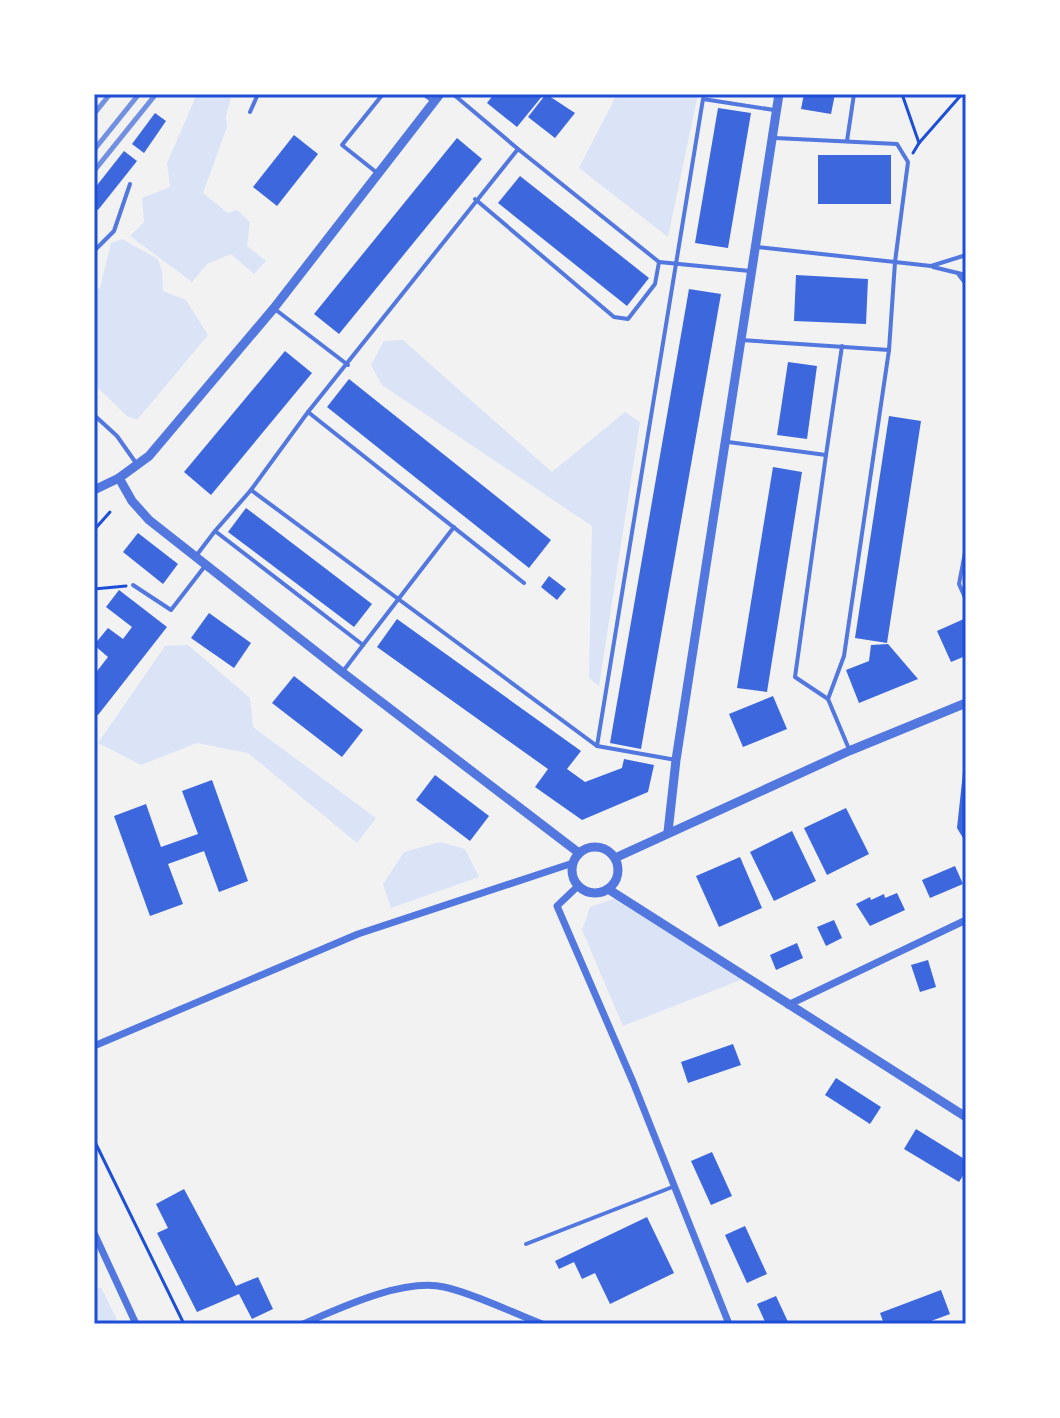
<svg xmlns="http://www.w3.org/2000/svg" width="1060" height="1418" viewBox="0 0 1060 1418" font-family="Georgia,serif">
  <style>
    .green { fill: #dbe4f7 }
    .building { fill: #3d67dc }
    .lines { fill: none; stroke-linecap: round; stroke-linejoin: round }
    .path { stroke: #1d4ed8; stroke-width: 3 }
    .service { stroke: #5277de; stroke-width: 4 }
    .minor { stroke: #5277de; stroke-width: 7 }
    .tertiary { stroke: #5277de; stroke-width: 9 }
    .rail { stroke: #7290e2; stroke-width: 5 }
    .neatline { fill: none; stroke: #1d4ed8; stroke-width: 3 }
  </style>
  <rect width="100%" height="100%" fill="#f2f2f2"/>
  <g class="green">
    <polygon points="197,94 232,94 226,116 227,127 203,193 228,213 237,210 250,222 247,246 266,261 254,274 231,254 207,264 192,282 130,236 144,222 142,198 170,187 167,163"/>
    <polygon points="617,94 698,94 668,237 579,168"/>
    <polygon points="122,239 158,259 162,271 163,291 186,300 208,335 137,420 127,416 94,384 94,289 100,288 111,243"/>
    <polygon points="403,340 552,472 625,412 640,422 599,686 589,678 592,526 382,385 371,365 384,341"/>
    <polygon points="188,645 250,698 253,727 376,818 357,843 248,753 197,743 141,765 98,743 165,646"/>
    <polygon points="440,842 465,849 479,877 391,908 383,884 404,852"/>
    <polygon points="616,898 743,979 623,1026 582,930 590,907"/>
    <polygon points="101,1287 117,1320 108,1324 94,1324 94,1290"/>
  </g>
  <g class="building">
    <polygon points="494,94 544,94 517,127 487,103"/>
    <polygon points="546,94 575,113 555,138 528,117"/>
    <polygon points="804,94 835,94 831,114 801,109"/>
    <polygon points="718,108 751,113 728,248 695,243"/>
    <polygon points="155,113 166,121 144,153 132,144"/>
    <polygon points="294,135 318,154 277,206 253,187"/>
    <polygon points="457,138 482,159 339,334 314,314"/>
    <polygon points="124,151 137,161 98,210 94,207 94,189"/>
    <rect x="818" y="155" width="73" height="49"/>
    <polygon points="520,176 649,278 627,306 498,203"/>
    <polygon points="796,275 868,279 866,324 794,321"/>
    <polygon points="689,289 721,294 641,749 610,743"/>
    <polygon points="285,351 312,373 211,495 184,472"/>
    <polygon points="788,362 817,366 807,439 777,435"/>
    <polygon points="349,379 551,540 529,568 327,407"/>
    <polygon points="889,416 921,421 887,643 855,638"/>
    <polygon points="773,467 802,472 767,692 737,688"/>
    <polygon points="246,508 372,604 354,627 228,532"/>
    <polygon points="138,533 178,564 163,584 123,552"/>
    <polygon points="549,576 566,589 557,600 541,587"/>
    <polygon points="119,590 167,627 98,715 94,712 94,675 108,657 94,645 108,628 123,639 132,627 106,607"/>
    <polygon points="209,613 251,643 234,668 191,638"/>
    <polygon points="966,618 966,665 963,657 951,662 937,631"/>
    <polygon points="397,619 581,751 567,769 585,782 622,768 624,759 654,765 648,792 582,820 535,787 548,769 377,647"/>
    <polygon points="888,644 918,679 859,703 846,670 869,661 871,645"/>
    <polygon points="294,676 363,730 342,757 272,703"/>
    <polygon points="773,696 787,729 743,747 729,714"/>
    <polygon points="964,763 966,763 966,839 963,838 957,828"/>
    <polygon points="435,775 489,816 470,841 416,800"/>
    <polygon points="212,780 248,881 219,892 204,851 168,864 183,904 150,916 114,816 146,804 161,847 198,834 182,791"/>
    <polygon points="846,808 869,854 827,875 804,828"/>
    <polygon points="792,831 816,881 774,901 750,852"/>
    <polygon points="740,857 762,908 719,927 696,876"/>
    <polygon points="955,866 963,884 930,898 922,880"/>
    <polygon points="897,893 905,910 870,926 856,904 870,897 871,900 884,894 885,898"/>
    <polygon points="834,920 842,938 826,946 817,927"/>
    <polygon points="797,943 803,958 776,970 770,955"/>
    <polygon points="928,960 936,987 920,992 911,965"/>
    <polygon points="733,1044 741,1065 688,1083 681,1062"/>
    <polygon points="836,1078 881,1107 870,1124 825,1095"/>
    <polygon points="916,1129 966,1160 966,1171 959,1182 904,1149"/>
    <polygon points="712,1152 732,1196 711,1205 691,1161"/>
    <polygon points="184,1189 236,1286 258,1277 273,1309 252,1319 239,1294 197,1312 157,1233 168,1228 156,1204"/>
    <polygon points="647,1217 674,1273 610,1304 595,1273 582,1279 574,1262 559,1269 555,1261"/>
    <polygon points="745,1226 767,1274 747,1283 725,1235"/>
    <polygon points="941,1290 950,1314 923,1324 884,1324 880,1313"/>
    <polygon points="776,1296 789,1324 766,1324 757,1304"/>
  </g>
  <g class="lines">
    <g class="path">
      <polyline points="902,94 919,143 913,153"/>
      <polyline points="919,143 962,94"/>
      <polyline points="94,530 110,512"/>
      <polyline points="94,589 126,586"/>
      <polyline points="94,1140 184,1324"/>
    </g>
    <g class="service">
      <polyline points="423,94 434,102"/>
      <polyline points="250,112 258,94"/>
      <polyline points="775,138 897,144 908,162 895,262 931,266 966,255"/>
      <polyline points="847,141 854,94"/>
      <polyline points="518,149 659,262"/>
      <polyline points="376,172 342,145 383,94"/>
      <polyline points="475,199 614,317 628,319 655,284 659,262 750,271"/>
      <polyline points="94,251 114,231 130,184"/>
      <polyline points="933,267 966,275"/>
      <polyline points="959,275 966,284"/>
      <polyline points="276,310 348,365"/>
      <polyline points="741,340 889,350 895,262 757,247"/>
      <polyline points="308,412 524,583"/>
      <polyline points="94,415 117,436 136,463"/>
      <polyline points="728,442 826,455 842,346"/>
      <polyline points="826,455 795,677 828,699 849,749"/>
      <polyline points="251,490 597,746 703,99 774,110"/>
      <polyline points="215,531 251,490 308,412 518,149 453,94"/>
      <polyline points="966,547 959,584 966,600"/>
      <polyline points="196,556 215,531 363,645 344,670"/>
      <polyline points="133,585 171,610 205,566"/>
      <polyline points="363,645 454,527"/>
      <polyline points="828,699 844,656 889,350"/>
      <polyline points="597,746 676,760"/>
      <polyline points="526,1244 675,1186"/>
    </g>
    <g class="minor">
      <polyline points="578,886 557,906 633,1082 729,1324"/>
      <polyline points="788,1005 966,920"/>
      <polyline points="94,1046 358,934 573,863"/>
      <polyline points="94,1233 136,1324"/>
      <path d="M 303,1324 C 340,1308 403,1278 444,1287 C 473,1293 513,1313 542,1324"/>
    </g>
    <g class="tertiary">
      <polyline points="119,478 132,501 149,520 342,672 579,853"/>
      <polyline points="94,490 119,478 149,456 274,308 440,94"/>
      <polyline points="668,832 676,760 779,94"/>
      <circle cx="595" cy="870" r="23"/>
      <polyline points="615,858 849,751 966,703"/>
      <polyline points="608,889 966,1117"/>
    </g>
    <g class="rail">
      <polyline points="94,114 110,94"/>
      <polyline points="94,150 139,94"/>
      <polyline points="94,171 156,94"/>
    </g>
  </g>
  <rect width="1060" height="1418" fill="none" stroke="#ffffff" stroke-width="192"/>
  <rect x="96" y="96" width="868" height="1226" class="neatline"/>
</svg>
